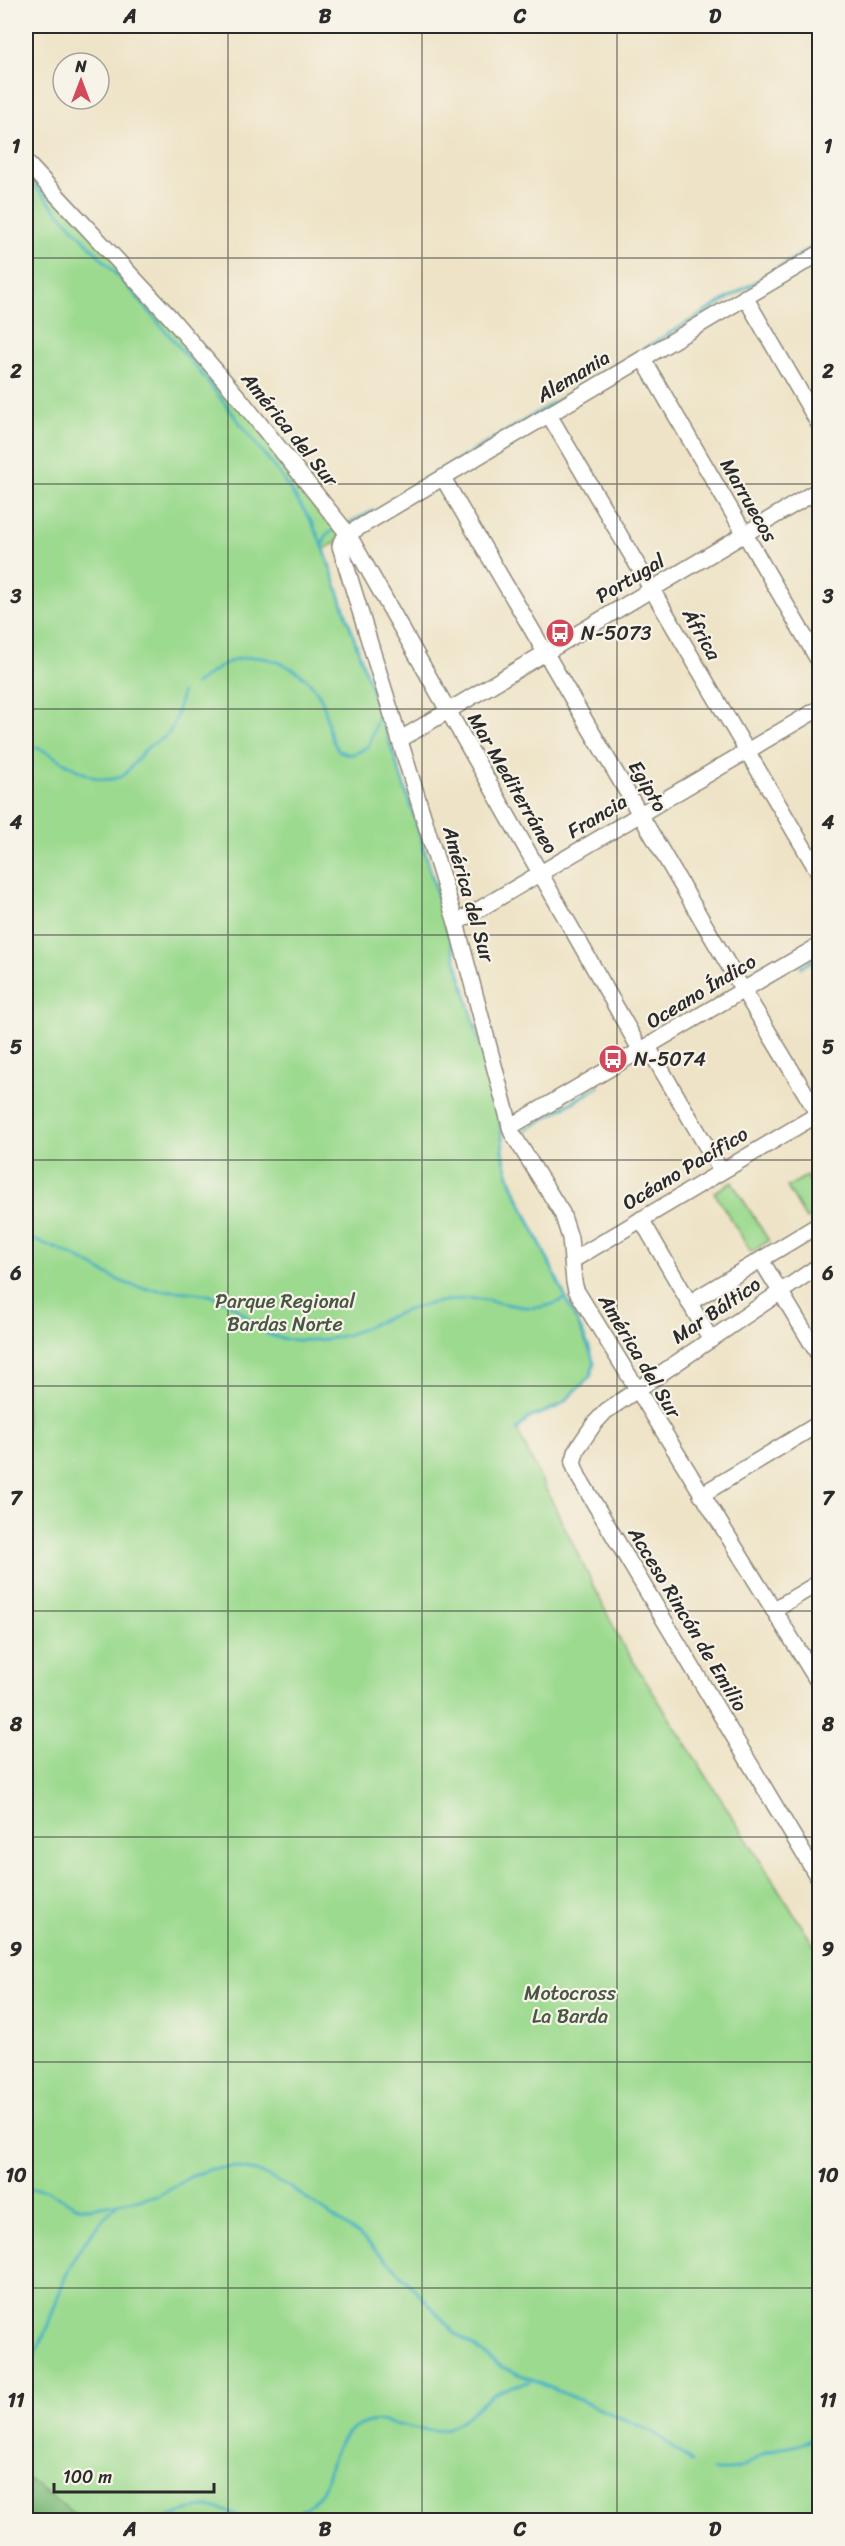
<svg xmlns="http://www.w3.org/2000/svg" width="845" height="2546" viewBox="0 0 845 2546" font-family="Sriracha,sans-serif">
  <style>
    .green { fill: #9cda8f; stroke: #64825d; stroke-width: 1.5 }
    .forest { fill: #7dba7a; stroke: #547252; stroke-width: 1.5 }
    .lines { fill: none; stroke-linecap: round; stroke-linejoin: round }
    .stream { stroke: #45b1c2; stroke-width: 3 }
    .minor-casing { stroke: #8c8778; stroke-width: 18 }
    .minor { stroke: #fff; stroke-width: 15 }
    .grid { fill: none; stroke: #2b2b2b; stroke-width: 1.5; stroke-opacity: 0.55 }
    .labels { text-anchor: middle; stroke-width: 4.5; stroke-linejoin: round; paint-order: stroke }
    .street-label { font-size: 20px; fill: #2b2b2b; stroke: #f7f3e8 }
    .poi-label { font-size: 20px; fill: #2b2b2b; stroke: #f7f3e8; text-anchor: start }
    .park-label { font-size: 20px; fill: #475744; stroke: #f7f3e8 }
    .neatline { fill: none; stroke: #2b2b2b; stroke-width: 2 }
    .grid-label { font-size: 20px; text-anchor: middle; font-weight: bold; fill: #2b2b2b }
  </style>
  <rect width="100%" height="100%" fill="#f7f3e8"/>
  <filter id="ink" filterUnits="userSpaceOnUse"><feTurbulence type="fractalNoise" baseFrequency=".0167" numOctaves="2"/><feDisplacementMap in="SourceGraphic" scale="12" xChannelSelector="R" yChannelSelector="G"/><feConvolveMatrix kernelMatrix="1 2 1 2 8 2 1 2 1" color-interpolation-filters="sRGB"/></filter>
  <filter id="wash" filterUnits="userSpaceOnUse"><feTurbulence type="fractalNoise" baseFrequency=".008" numOctaves="4" result="noise"/><feDisplacementMap in="SourceGraphic" scale="24" xChannelSelector="R" yChannelSelector="G"/><feGaussianBlur stdDeviation="1.35" result="paint"/><feColorMatrix in="noise" values="0 0 0 0 0 0 0 0 0 0 0 0 0 0 0 0 0 1.4 0 .05"/><feComposite in="paint" operator="in"/></filter>
  <g filter="url(#wash)">
    <rect width="100%" height="100%" fill="#eee3c6"/>
    <g class="green">
      <polygon points="26,162 170,317 348,534 324,550 415,818 494,1091 507,1171 592,1356 594,1364 590,1377 565,1402 529,1418 517,1430 621,1642 819,1953 819,2520 26,2520"/>
      <polygon points="806,1176 819,1198 819,1211 806,1219 787,1187"/>
      <polygon points="732,1182 769,1241 751,1252 714,1192"/>
    </g>
    <polygon class="forest" points="26,2477 82,2520 26,2520"/>
    <g class="lines">
      <g class="stream">
        <polyline points="26,177 131,290 201,373 281,476 311,521 324,549 415,818 480,1043"/>
        <polyline points="423,481 820,243"/>
        <polyline points="351,522 373,511"/>
        <polyline points="323,545 326,535 337,528"/>
        <path d="M 195,684 C 207,676 220,665 234,660 C 269,650 310,671 323,703 C 328,717 328,741 340,751 C 350,759 361,751 369,745 L 378,716"/>
        <path d="M 26,745 C 55,748 93,794 123,775 C 131,769 137,759 144,751 C 150,743 159,742 166,736 C 176,727 178,705 182,693"/>
        <polyline points="801,967 820,956"/>
        <polyline points="500,1116 504,1159 512,1184 589,1347 594,1364 590,1377 558,1407 529,1418 517,1430"/>
        <polyline points="519,1134 598,1087"/>
        <path d="M 26,1237 C 44,1244 63,1250 80,1259 C 99,1269 117,1282 138,1287 C 164,1293 194,1289 219,1298 C 236,1305 245,1316 259,1328 C 274,1341 297,1341 316,1340 C 353,1338 369,1324 402,1312 C 420,1305 441,1301 460,1299 C 500,1295 527,1321 566,1298"/>
        <polyline points="26,2189 44,2189 78,2207 90,2208 157,2196 192,2176 211,2169 234,2167 256,2171 293,2189 359,2235 395,2268 455,2333 502,2367 642,2427 656,2434 692,2462"/>
        <path d="M 26,2366 C 48,2338 53,2305 67,2273 C 78,2247 97,2226 116,2205"/>
        <path d="M 713,2470 C 722,2470 732,2471 740,2468 C 751,2464 758,2455 769,2451 C 790,2444 807,2451 820,2425"/>
        <path d="M 161,2520 C 178,2514 196,2506 214,2508 C 227,2509 237,2517 249,2520 C 262,2523 286,2518 298,2512 C 339,2493 321,2458 347,2434 C 377,2406 407,2433 438,2430 C 460,2427 471,2412 487,2399 C 500,2389 514,2385 529,2382"/>
      </g>
    </g>
  </g>
  <g filter="url(#ink)">
    <g class="lines">
      <g class="minor-casing">
        <g id="minor">
          <polyline points="26,162 170,317 240,399 348,534 641,1051"/>
          <polyline points="820,253 348,534 341,542 340,546 456,923 512,1133 562,1213 570,1238 574,1282 576,1290 820,1685"/>
          <polyline points="745,297 820,426"/>
          <polyline points="643,359 820,663"/>
          <polyline points="549,415 820,875"/>
          <polyline points="443,478 743,990 818,1114"/>
          <polyline points="401,739 820,489"/>
          <polyline points="456,923 820,708"/>
          <polyline points="648,1047 721,1171"/>
          <polyline points="510,1127 820,945"/>
          <polyline points="641,1219 711,1340"/>
          <polyline points="573,1260 820,1113"/>
          <polyline points="761,1260 820,1357"/>
          <polyline points="820,1265 606,1411 594,1424 577,1449 573,1463 578,1476 820,1881"/>
          <polyline points="689,1303 820,1224"/>
          <polyline points="701,1495 820,1423"/>
          <polyline points="773,1610 820,1582"/>
        </g>
      </g>
      <use href="#minor" class="minor"/>
    </g>
  </g>
  <path class="grid" d="M 228,26 L 228,2520M 422,26 L 422,2520M 617,26 L 617,2520M 26,258 L 820,258M 26,484 L 820,484M 26,709 L 820,709M 26,935 L 820,935M 26,1160 L 820,1160M 26,1386 L 820,1386M 26,1611 L 820,1611M 26,1837 L 820,1837M 26,2062 L 820,2062M 26,2288 L 820,2288"/>
  <defs>
    <g id="bus-disc" transform="scale(1.5)"><circle r="9.5" fill="#d1495b" stroke="#f7f3e8"/><path d="M-5-6H5V4H4V6H2V4H-2V6H-4V4H-5ZM-3.5-4V0h7V-4ZM-3.5 1.2v1.5H-2V1.2ZM2 1.2v1.5H3.5V1.2Z" fill="#fff"/></g>
  </defs>
  <g fill-rule="evenodd">
    <use href="#bus-disc" x="560" y="633"/>
    <use href="#bus-disc" x="613" y="1059"/>
  </g>
  <g class="labels">
    <g class="street-label">
      <text transform="translate(573 376) rotate(-31)" y="7">Alemania</text>
      <text transform="translate(290 429) rotate(51)" y="7">América del Sur</text>
      <text transform="translate(749 500) rotate(60)" y="7">Marruecos</text>
      <text transform="translate(630 578) rotate(-31)" y="7">Portugal</text>
      <text transform="translate(702 634) rotate(60)" y="7">África</text>
      <text transform="translate(513 783) rotate(60)" y="7">Mar Mediterráneo</text>
      <text transform="translate(648 786) rotate(60)" y="7">Egipto</text>
      <text transform="translate(597 816) rotate(-31)" y="7">Francia</text>
      <text transform="translate(469 894) rotate(74)" y="7">América del Sur</text>
      <text transform="translate(701 991) rotate(-31)" y="7">Oceano Índico</text>
      <text transform="translate(685 1168) rotate(-31)" y="7">Océano Pacífico</text>
      <text transform="translate(716 1310) rotate(-34)" y="7">Mar Báltico</text>
      <text transform="translate(640 1356) rotate(59)" y="7">América del Sur</text>
      <text transform="translate(688 1619) rotate(59)" y="7">Acceso Rincón de Emilio</text>
    </g>
    <g class="poi-label">
      <text x="581" y="640">N-5073</text>
      <text x="634" y="1066">N-5074</text>
    </g>
    <g class="park-label">
      <text x="285" y="1308">Parque Regional<tspan x="285" dy="23">Bardas Norte</tspan></text>
      <text x="570" y="2000">Motocross<tspan x="570" dy="23">La Barda</tspan></text>
    </g>
  </g>
  <rect width="845" height="2546" fill="none" stroke="#f7f3e8" stroke-width="66"/>
  <g transform="translate(81 81)"><circle r="28" fill="#f7f3e8" stroke="#a5a39c" stroke-width="1.5"/>
  <path d="M0-4.5L10 22L0 15L-10 22Z" fill="#d1495b"/>
  <text y="-9" font-size="16" font-weight="bold" text-anchor="middle" fill="#2b2b2b">N</text>
  </g>
  <path d="M54 2483v9h160v-9" fill="none" stroke="#2b2b2b" stroke-width="3"/>
  <text x="63" y="2483" font-size="18" fill="#2b2b2b" stroke="#f7f3e8" stroke-width="4.5" paint-order="stroke">100 m</text>
  <rect x="33" y="33" width="779" height="2480" class="neatline"/>
  <g class="grid-label">
    <text x="130" y="23">A</text>
    <text x="325" y="23">B</text>
    <text x="520" y="23">C</text>
    <text x="715" y="23">D</text>
    <text x="16" y="153">1</text>
    <text x="828" y="153">1</text>
    <text x="16" y="378">2</text>
    <text x="828" y="378">2</text>
    <text x="16" y="603">3</text>
    <text x="828" y="603">3</text>
    <text x="16" y="829">4</text>
    <text x="828" y="829">4</text>
    <text x="16" y="1054">5</text>
    <text x="828" y="1054">5</text>
    <text x="16" y="1280">6</text>
    <text x="828" y="1280">6</text>
    <text x="16" y="1505">7</text>
    <text x="828" y="1505">7</text>
    <text x="16" y="1731">8</text>
    <text x="828" y="1731">8</text>
    <text x="16" y="1956">9</text>
    <text x="828" y="1956">9</text>
    <text x="16" y="2182">10</text>
    <text x="828" y="2182">10</text>
    <text x="16" y="2407">11</text>
    <text x="828" y="2407">11</text>
    <text x="130" y="2536">A</text>
    <text x="325" y="2536">B</text>
    <text x="520" y="2536">C</text>
    <text x="715" y="2536">D</text>
  </g>
</svg>
